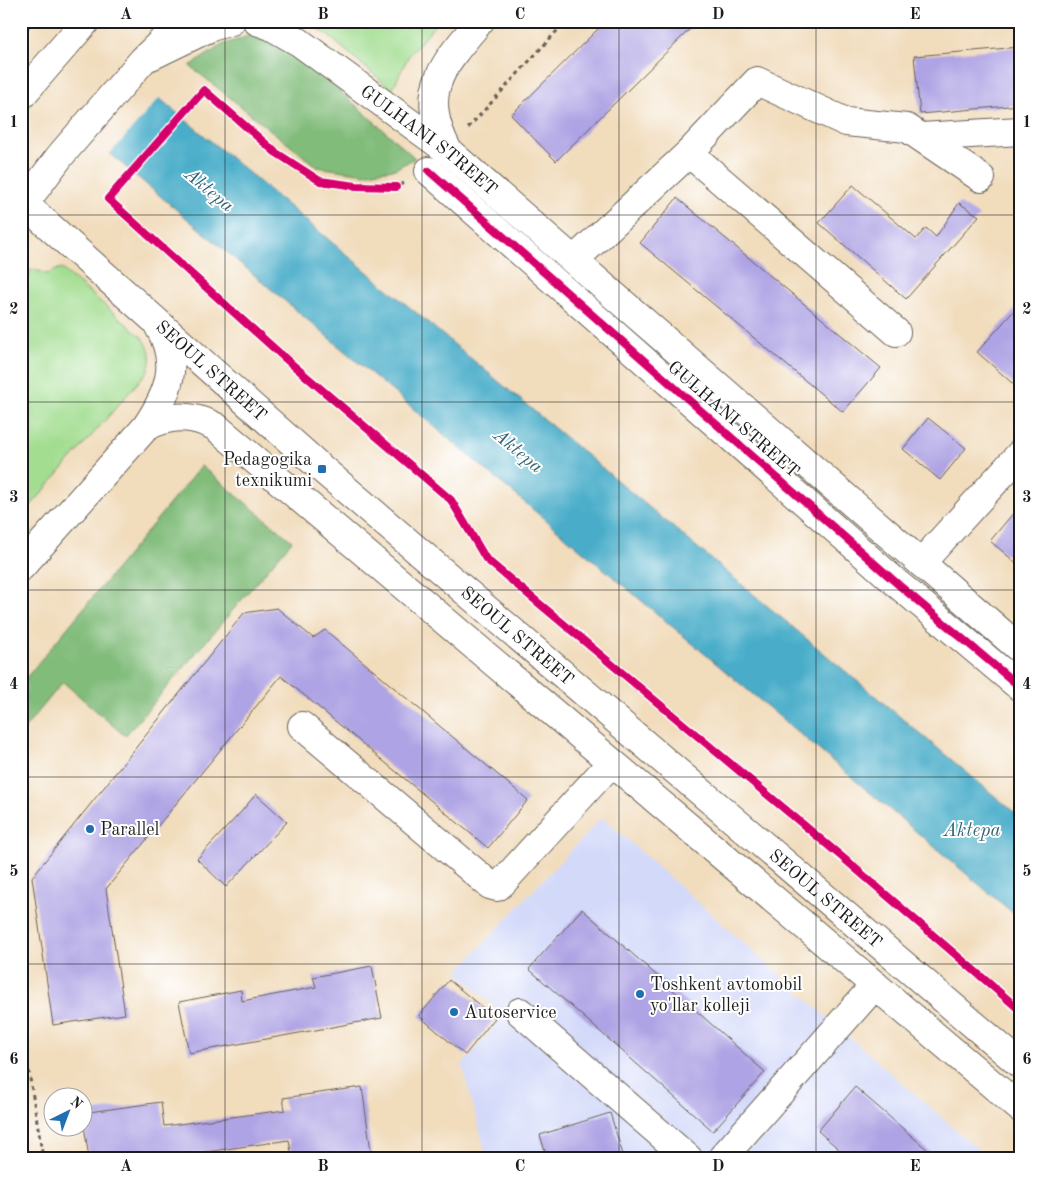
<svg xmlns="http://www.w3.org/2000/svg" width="1041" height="1179" viewBox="0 0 1041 1179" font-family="'Old Standard TT',serif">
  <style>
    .built { fill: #d3d9f9 }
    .green { fill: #a2dd90; stroke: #5f7c56 }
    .forest { fill: #81bc7a; stroke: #4e6c4b }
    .water { fill: #4aadc9; stroke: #336472 }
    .pier { fill: #f1dcbc }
    .building { fill: #aea3e4 }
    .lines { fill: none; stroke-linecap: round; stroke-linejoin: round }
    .minor-casing { stroke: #675f54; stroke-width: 30 }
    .major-casing { stroke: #675f54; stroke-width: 30 }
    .path { stroke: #675f54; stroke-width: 3; stroke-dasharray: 4 4; stroke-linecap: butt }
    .minor { stroke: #fff; stroke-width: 28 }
    .major { stroke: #fff; stroke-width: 28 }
    .cycleway-casing { stroke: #fff; stroke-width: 11 }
    .cycleway { stroke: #d6006c; stroke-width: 8 }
    .grid { fill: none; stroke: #1c1c1c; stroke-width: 1; stroke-opacity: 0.55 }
    .poi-dot { fill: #1f6fb2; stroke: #fff; stroke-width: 2 }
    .labels { text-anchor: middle; stroke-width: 4; stroke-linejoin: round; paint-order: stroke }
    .street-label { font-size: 18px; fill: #1c1c1c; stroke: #fff }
    .poi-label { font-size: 18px; fill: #1c1c1c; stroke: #fff; text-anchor: start }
    .water-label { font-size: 19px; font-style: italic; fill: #336472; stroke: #fff }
    .neatline { fill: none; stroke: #1c1c1c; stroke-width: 2 }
    .grid-label { font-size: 16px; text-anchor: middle; font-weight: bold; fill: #1c1c1c }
  </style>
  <rect width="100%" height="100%" fill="#fff"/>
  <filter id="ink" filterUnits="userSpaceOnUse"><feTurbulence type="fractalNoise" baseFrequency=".02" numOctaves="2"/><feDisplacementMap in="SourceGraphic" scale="10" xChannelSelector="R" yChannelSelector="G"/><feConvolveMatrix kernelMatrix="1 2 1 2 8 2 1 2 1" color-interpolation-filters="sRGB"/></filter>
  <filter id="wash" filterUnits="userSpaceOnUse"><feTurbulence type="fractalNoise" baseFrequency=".0096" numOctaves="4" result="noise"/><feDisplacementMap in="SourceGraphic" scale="20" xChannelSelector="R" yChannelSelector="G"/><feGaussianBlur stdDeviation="1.12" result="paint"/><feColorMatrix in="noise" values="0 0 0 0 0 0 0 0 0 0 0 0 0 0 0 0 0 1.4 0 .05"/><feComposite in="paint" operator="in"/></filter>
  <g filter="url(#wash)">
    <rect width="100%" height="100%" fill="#f1dcbc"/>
    <polygon class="built" points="602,817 838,1027 988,1158 487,1158 462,1065 504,1015 457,972"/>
    <g class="green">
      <polygon points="307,21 438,21 408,57 392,90 330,37"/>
      <path d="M 61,268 L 143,338 C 151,350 153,359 147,372 L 21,517 L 21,291 L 32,269 L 47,274 Z"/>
    </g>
    <g class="forest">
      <polygon points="254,34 289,46 415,158 395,169 379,171 365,174 317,167 190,66 222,45"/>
      <polygon points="201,466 292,541 125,736 63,682 21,733 21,684"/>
    </g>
    <polygon class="water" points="21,21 67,21 1020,817 1020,919 21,79"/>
    <polygon class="pier" points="24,21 71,21 161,96 108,156 21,83 21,24"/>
    <g id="blocks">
      <g class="building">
        <polygon points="606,21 698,21 556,161 511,115"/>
        <polygon points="1020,47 1020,105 920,114 914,56"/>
        <polygon points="853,185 916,239 926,228 936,237 959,203 979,216 906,299 819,223"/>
        <polygon points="677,198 881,368 843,412 640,243"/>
        <polygon points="1020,304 1020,390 977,352"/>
        <polygon points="928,418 966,448 940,480 903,449"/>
        <polygon points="1020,505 1020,566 990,541"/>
        <polygon points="277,608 313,638 325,630 528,800 488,848 281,676 106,889 125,1014 53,1025 32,877 244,613"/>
        <polygon points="256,794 287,822 226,887 197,859 241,812"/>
        <polygon points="582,909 765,1072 713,1131 529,969"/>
        <polygon points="372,966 382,1018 189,1053 179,1002 241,990 242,1001 316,987 313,977"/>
        <polygon points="449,980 495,1018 465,1055 419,1016"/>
        <polygon points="362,1087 372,1158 292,1158 289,1140 164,1158 89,1158 82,1113 161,1102 164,1126 285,1110 283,1098"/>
        <polygon points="855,1087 937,1158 849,1158 818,1131"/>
        <polygon points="610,1113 624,1158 547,1158 540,1135"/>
      </g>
    </g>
  </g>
  <g filter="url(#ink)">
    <use href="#blocks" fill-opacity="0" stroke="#675f54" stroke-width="1"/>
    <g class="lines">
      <g class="minor-casing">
        <g id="minor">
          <path id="s1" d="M 257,21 L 271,26 L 299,42 L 448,151 L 1020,649"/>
          <polyline points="151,56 211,27 231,21"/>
          <polyline points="921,137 1020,131"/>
          <path d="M 448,151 C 417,91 442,66 480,21"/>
          <polyline points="689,153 757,81 846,122 907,128 981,178"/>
          <polyline points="429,171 900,586 1020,687"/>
          <polyline points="574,260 689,153 896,332"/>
          <polyline points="921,563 1020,454"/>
          <polyline points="302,726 490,885 497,887 502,883 611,763"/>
          <polyline points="520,1012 688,1158"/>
          <polyline points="722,1158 875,985"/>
        </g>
      </g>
      <g class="major-casing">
        <g id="major">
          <polyline points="21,96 86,21"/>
          <path id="s2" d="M 21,201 L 322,469 L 1020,1064"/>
          <polyline points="21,208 60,156 143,60 183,21"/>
          <path d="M 146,427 C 170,414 192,414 216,427 L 1020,1108"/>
          <path d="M 21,567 L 146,427 C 169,393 181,363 158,325"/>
        </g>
      </g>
      <g class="path">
        <polyline points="21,35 33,21"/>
        <polyline points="468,128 566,21"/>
        <polyline points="404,183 396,187 356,186 320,181 275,152 204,90 108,199 287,360 451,500 486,559 848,862 1020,1010"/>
        <polyline points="21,1023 43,1158"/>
      </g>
      <use href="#minor" class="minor"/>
      <use href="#major" class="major"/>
      <g class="cycleway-casing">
        <g id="cycleway">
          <polyline points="429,171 900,586 1020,687"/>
          <polyline points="396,187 356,186 320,181 275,152 204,90 108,199 287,360 451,500 486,559 848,862 1020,1010"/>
        </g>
      </g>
      <use href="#cycleway" class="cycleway"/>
    </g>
  </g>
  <path class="grid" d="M 225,21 L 225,1158M 422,21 L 422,1158M 619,21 L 619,1158M 816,21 L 816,1158M 21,215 L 1020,215M 21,402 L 1020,402M 21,590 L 1020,590M 21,777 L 1020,777M 21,964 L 1020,964"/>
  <g class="poi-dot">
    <rect x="317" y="464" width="10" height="10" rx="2.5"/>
    <circle cx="90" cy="829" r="5"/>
    <circle cx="640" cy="994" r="5"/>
    <circle cx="454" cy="1012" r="5"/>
  </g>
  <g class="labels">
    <g class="street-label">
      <text dy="6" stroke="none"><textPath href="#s1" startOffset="210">GULHANI STREET</textPath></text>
      <text dy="6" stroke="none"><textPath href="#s2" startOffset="255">SEOUL STREET</textPath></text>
      <text transform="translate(734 419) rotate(41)" y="6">GULHANI STREET</text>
      <text dy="6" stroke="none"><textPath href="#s2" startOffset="660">SEOUL STREET</textPath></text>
      <text dy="6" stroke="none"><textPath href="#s2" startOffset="1065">SEOUL STREET</textPath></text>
    </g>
    <g class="poi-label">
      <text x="312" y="465" text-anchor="end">Pedagogika<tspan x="312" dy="21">texnikumi</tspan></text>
      <text x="100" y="835">Parallel</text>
      <text x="650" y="990">Toshkent avtomobil<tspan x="650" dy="21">yo'llar kolleji</tspan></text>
      <text x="464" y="1018">Autoservice</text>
    </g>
    <g class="water-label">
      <text transform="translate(210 189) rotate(40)" y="7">Aktepa</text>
      <text transform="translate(519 450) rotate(40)" y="7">Aktepa</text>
      <text x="972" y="836">Aktepa</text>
    </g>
  </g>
  <rect width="1041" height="1179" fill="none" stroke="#fff" stroke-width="55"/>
  <g transform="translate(68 1112) rotate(42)"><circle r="24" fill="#ffffff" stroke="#a4a4a4"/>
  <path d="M0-4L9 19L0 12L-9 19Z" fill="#1f6fb2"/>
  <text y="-8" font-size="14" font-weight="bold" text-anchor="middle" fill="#1c1c1c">N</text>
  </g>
  <rect x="28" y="28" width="986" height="1124" class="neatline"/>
  <g class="grid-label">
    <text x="126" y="19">A</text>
    <text x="323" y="19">B</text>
    <text x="520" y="19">C</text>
    <text x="718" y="19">D</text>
    <text x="915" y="19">E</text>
    <text x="14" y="127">1</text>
    <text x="1027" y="127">1</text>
    <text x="14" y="314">2</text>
    <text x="1027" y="314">2</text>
    <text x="14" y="502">3</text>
    <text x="1027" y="502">3</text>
    <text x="14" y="689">4</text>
    <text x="1027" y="689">4</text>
    <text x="14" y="876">5</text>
    <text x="1027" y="876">5</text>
    <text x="14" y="1064">6</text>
    <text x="1027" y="1064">6</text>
    <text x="126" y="1171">A</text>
    <text x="323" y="1171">B</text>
    <text x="520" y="1171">C</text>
    <text x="718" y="1171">D</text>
    <text x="915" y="1171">E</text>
  </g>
</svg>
